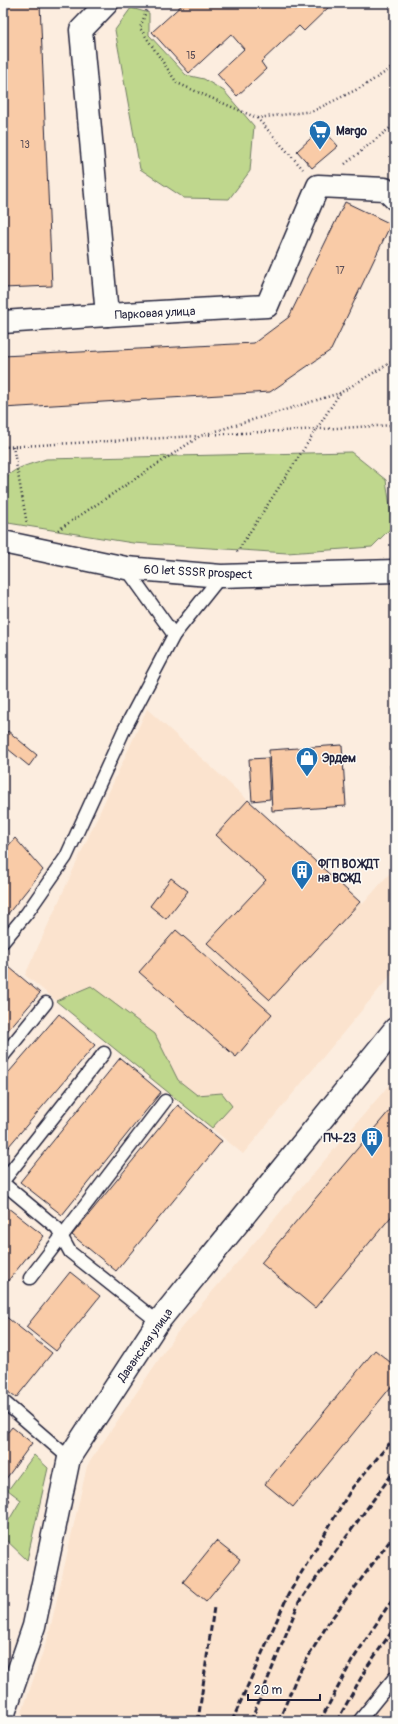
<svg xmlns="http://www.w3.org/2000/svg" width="398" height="1724" viewBox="0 0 398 1724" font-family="Pangolin,sans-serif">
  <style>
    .built { fill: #fbe3ce }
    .green { fill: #bfd78d; stroke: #707c64 }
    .building { fill: #f9cba7; stroke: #22223b }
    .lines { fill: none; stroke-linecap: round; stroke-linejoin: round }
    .service-casing { stroke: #22223b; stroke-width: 15 }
    .minor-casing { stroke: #22223b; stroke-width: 25 }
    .tertiary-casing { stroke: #22223b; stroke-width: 25 }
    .path { stroke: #22223b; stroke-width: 2.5; stroke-dasharray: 1 3; stroke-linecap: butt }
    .service { stroke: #fdfcf7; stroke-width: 12 }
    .minor { stroke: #fdfcf7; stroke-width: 22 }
    .tertiary { stroke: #fdfcf7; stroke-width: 22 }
    .rail { stroke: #22223b; stroke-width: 3; stroke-dasharray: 6 3; stroke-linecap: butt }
    .labels { text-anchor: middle; stroke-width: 3; stroke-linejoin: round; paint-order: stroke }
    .number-label { font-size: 10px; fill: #584c56 }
    .poi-label { font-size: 12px; font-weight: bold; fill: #22223b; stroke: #fdfcf7; text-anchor: start }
    .street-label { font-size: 12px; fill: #22223b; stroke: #fdfcf7 }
  </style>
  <rect width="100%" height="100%" fill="#fceddf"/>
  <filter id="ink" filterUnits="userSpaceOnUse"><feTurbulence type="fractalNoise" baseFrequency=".025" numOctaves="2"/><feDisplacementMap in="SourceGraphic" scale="8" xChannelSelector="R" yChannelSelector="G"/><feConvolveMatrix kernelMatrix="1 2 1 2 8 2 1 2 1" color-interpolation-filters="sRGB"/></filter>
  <g filter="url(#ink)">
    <g class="built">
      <polygon points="147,709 363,904 395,867 395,970 243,1154 25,975"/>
      <polygon points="395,1078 395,1721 19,1721 49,1634 87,1466 176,1334"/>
    </g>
    <g class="green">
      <polygon points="131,8 149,13 149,35 186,75 204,79 224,91 254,126 250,171 229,199 184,198 140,169 115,30"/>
      <path d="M 351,452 L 386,480 L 393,526 L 372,547 L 287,553 L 133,543 L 8,523 C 3,510 0,482 11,473 C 20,466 35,463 46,459 Z"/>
      <polygon points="91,986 155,1034 178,1080 197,1095 222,1093 232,1106 212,1128 56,1001"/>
      <polygon points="34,1455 48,1468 27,1560 3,1537 3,1530 21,1500 8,1490"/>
    </g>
    <g class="building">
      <polygon points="3,3 40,3 52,286 3,288"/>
      <polygon points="184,3 333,3 304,31 299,26 261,62 266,69 237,96 217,74 244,49 231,34 189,73 152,32"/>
      <polygon points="322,128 338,146 312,168 297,151"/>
      <polygon points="345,202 391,224 331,350 270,392 3,408 3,356 254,343 289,317"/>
      <polygon points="8,731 37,755 29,766 3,745 3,738"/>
      <polygon points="342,745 346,806 272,811 269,750"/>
      <polygon points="268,758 270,799 252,801 249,759"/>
      <polygon points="390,765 395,765 395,813 393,813"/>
      <polygon points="248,800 360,902 270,1000 207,943 266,880 216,835"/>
      <polygon points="15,838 43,870 3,920 3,852"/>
      <polygon points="171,878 188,891 166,919 150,906"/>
      <polygon points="176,930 272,1014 236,1057 139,972"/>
      <polygon points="3,962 40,993 3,1036"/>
      <polygon points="59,1014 95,1045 3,1153 3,1079"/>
      <polygon points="120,1058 161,1092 62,1215 20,1182"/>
      <polygon points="395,1104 395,1212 315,1308 261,1263"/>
      <polygon points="178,1105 222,1141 116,1271 72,1235"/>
      <polygon points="3,1204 44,1236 3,1287"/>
      <polygon points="70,1272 100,1296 56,1351 26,1327"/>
      <polygon points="5,1316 52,1353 16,1398 3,1388 3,1318"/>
      <polygon points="375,1350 395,1366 395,1382 293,1507 265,1484"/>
      <polygon points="12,1427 32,1443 3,1483 3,1438"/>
      <polygon points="3,1494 10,1500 3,1511"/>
      <polygon points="216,1541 240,1560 206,1601 183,1582"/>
    </g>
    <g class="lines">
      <g class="service-casing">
        <g id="service">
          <polyline points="174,635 221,576"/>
          <polyline points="3,942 27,913 66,857 124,730 174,635 126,568"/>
          <polyline points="3,1056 46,1003"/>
          <polyline points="3,1181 104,1053"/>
          <polyline points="3,1183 57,1228 70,1252 158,1322"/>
          <polyline points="30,1278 165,1101"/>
          <polyline points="3,1401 69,1458"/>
          <polyline points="360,1720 395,1677"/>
        </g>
      </g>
      <g class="minor-casing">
        <g id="minor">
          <polyline points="107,3 81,30 107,315 267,306 318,186 385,189 395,199"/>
          <polyline points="3,322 107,315"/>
          <polyline points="3,1716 34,1626 69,1458 158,1322 395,1029"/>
        </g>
      </g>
      <g class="tertiary-casing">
        <polyline id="tertiary" points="3,542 126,568 221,576 395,571"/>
      </g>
      <g class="path">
        <polyline points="149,3 140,28 177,83 257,118 313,111 362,87 395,66"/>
        <polyline points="257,118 303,169"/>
        <polyline points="345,164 395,124"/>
        <polyline points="205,435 395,425"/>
        <polyline points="13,446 27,524"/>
        <polyline points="3,447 198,436"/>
        <polyline points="58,530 200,436 340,393"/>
        <polyline points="237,552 340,393 395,360"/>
      </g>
      <use href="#service" class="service"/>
      <use href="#minor" class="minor"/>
      <use href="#tertiary" class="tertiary"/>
      <g class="rail">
        <polyline points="198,1721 214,1607"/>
        <polyline points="232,1721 288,1595 352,1488 395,1437"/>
        <polyline points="251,1721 299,1602 395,1470"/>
        <polyline points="279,1721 297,1676 329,1622 395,1534"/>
        <polyline points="320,1721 352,1661 395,1595"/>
        <polyline points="337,1721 367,1667 395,1627"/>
      </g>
    </g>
  </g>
  <defs>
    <g id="supermarket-pin" transform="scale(1.15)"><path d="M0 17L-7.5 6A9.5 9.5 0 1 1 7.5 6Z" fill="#1f6fb2" stroke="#fdfcf7"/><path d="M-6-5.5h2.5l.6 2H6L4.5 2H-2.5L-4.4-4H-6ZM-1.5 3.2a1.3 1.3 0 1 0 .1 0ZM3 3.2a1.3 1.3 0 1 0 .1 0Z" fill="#fff"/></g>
    <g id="shop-pin" transform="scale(1.15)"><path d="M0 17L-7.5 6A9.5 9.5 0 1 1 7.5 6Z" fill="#1f6fb2" stroke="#fdfcf7"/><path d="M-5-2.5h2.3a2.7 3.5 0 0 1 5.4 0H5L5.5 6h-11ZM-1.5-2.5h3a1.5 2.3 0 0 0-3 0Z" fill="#fff"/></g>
    <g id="building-pin" transform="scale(1.15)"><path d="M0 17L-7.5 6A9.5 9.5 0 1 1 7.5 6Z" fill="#1f6fb2" stroke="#fdfcf7"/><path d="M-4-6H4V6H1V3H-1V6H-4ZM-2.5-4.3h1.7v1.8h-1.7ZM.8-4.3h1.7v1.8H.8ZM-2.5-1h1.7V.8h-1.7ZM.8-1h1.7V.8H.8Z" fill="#fff"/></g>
  </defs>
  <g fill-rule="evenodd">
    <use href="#supermarket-pin" x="320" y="131"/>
    <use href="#shop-pin" x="307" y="758"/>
    <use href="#building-pin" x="302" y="871"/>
    <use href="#building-pin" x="372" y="1138"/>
  </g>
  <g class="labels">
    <g class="number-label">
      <text x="191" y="59">15</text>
      <text x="25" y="148">13</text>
      <text x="340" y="274">17</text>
    </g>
    <g class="poi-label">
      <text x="336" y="135">Margo</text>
      <text x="322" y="762">Эрдем</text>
      <text x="318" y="868">ФГП ВО ЖДТ<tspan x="318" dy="14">на ВСЖД</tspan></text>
      <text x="356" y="1142" text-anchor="end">ПЧ-23</text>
    </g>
    <g class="street-label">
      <text transform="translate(155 313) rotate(-3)" y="4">Парковая улица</text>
      <text transform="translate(198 572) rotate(3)" y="4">60 let SSSR prospect</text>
      <text transform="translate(145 1345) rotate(-55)" y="4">Даванская улица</text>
    </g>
  </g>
  <rect width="398" height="1724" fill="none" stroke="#fdfcf7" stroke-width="16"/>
  <rect x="8" y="8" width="382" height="1708" fill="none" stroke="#22223b" stroke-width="1.5" filter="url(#ink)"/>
  <path d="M248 1694v6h72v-6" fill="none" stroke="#22223b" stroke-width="2"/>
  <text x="254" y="1694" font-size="12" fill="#22223b" stroke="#fdfcf7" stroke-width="3" paint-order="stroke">20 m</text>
</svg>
